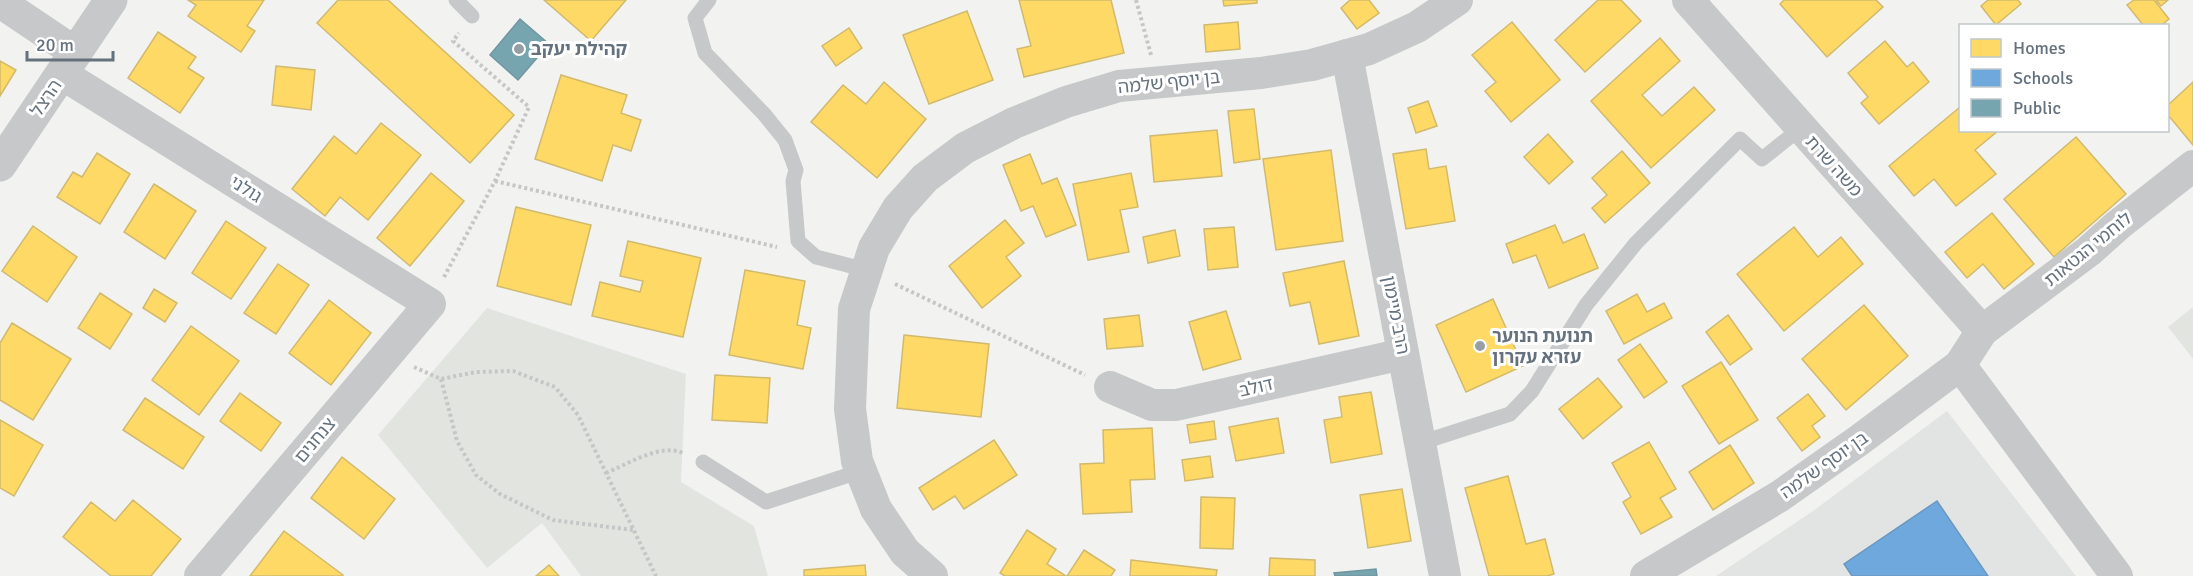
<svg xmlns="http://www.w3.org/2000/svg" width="2193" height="576" viewBox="0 0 2193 576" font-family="Signika,'Noto Sans Hebrew',sans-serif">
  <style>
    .built { fill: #e2e4e3 }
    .green { fill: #e2e5df }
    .homes { fill: #ffd966; stroke: #d1ba6d; stroke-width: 1.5 }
    .schools { fill: #6fa8dc; stroke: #6c98c0; stroke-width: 1.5 }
    .public { fill: #76a5af; stroke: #7196a0; stroke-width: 1.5 }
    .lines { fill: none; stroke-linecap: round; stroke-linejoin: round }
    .path { stroke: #c5c6c6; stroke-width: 4; stroke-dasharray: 3 3; stroke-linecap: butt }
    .service { stroke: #c7c8c9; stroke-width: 15 }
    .minor { stroke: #c7c8c9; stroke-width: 32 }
    .tertiary { stroke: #c7c8c9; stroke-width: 33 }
    .poi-dot { fill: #969fa6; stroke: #fff; stroke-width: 2 }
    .labels { text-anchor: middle; stroke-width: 6; stroke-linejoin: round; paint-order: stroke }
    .poi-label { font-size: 18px; font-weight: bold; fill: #65727e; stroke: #fff; text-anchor: start }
    .street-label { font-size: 18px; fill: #65727e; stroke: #fff }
  </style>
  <rect width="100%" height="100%" fill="#f2f3f1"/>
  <polygon class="built" points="1947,411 2076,576 1716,576 1813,511"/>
  <g class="green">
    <polygon points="2193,307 2193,359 2168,327"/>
    <polygon points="487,308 686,374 681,482 754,526 768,576 581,576 542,523 487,568 378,435"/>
  </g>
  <g class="homes">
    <polygon points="188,0 264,0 247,26 255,31 241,52 188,16 196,5"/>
    <polygon points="338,0 388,0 514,115 470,163 317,23"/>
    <polygon points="544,0 626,0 591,41"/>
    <polygon points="1019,0 1111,0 1124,53 1024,77 1017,49 1031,46"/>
    <polygon points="1223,0 1257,0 1257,3 1224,6"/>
    <polygon points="1350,0 1369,0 1379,13 1357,29 1341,8"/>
    <polygon points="1598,0 1621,0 1641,21 1585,72 1555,40"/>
    <polygon points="1784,0 1876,0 1883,7 1827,57 1780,4"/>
    <polygon points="1988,0 2018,0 2021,4 1996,25 1981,6"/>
    <polygon points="2134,0 2154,0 2169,19 2161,26 2144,26 2127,5"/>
    <polygon points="2156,0 2168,0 2161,6"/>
    <polygon points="967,11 993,80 929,104 903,35"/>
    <polygon points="1238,22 1240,49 1206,52 1204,25"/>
    <polygon points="1512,22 1560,80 1511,122 1485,91 1496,82 1472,55"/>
    <polygon points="849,28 862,48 836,66 822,46"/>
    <polygon points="158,32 196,57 188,68 204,78 180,113 128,78"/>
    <polygon points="1660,38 1680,61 1642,95 1662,116 1694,87 1715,110 1651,168 1591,101"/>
    <polygon points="1885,41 1907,67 1913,62 1929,82 1879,124 1861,103 1868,97 1848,73"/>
    <polygon points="0,61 16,70 0,96"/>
    <polygon points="276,66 315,70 311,110 272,105"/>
    <polygon points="561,75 627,95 621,113 641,120 631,151 613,145 602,181 535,159"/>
    <polygon points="884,82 926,119 877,178 811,122 843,85 866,104"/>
    <polygon points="2193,82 2193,145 2168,115 2168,105"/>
    <polygon points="1428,101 1437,126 1416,133 1408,108"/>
    <polygon points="1960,107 1960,130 1999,130 1975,150 1996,174 1956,206 1934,179 1914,196 1889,166"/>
    <polygon points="1254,109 1260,159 1234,163 1228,111"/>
    <polygon points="381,123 421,155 368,220 340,197 325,216 292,189 334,136 356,154"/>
    <polygon points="1217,130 1222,176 1154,182 1150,136"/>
    <polygon points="1548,134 1573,162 1549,184 1524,157"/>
    <polygon points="2076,137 2126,194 2054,257 2004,199"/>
    <polygon points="1426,149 1429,169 1446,166 1455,221 1406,229 1393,154"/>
    <polygon points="1331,150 1343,241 1276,250 1263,159"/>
    <polygon points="1622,151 1650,183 1605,223 1592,208 1607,195 1592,178"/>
    <polygon points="97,153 130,174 100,224 57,197 73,172 82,177"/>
    <polygon points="1030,154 1042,184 1057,178 1076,225 1046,237 1033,206 1021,211 1003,165"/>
    <polygon points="431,173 464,201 410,266 377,238"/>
    <polygon points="1131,173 1138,207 1120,210 1129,252 1088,260 1073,184"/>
    <polygon points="154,184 196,211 165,259 124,232"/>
    <polygon points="516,207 591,225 571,305 497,286"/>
    <polygon points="1992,213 2034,264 2004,289 1983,264 1967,278 1945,252"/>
    <polygon points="1005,220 1024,243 1006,257 1021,276 982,308 949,266"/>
    <polygon points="226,221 266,248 231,299 192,273"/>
    <polygon points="1555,225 1563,243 1584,234 1598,268 1549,288 1536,255 1513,263 1506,244"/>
    <polygon points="33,226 77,257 47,302 2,271"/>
    <polygon points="1234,227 1238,267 1208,270 1204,229"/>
    <polygon points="1794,227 1818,257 1841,237 1863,264 1784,331 1737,274"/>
    <polygon points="1175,230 1180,256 1148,263 1143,237"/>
    <polygon points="628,241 701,258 683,337 592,316 600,282 640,292 643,281 620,276"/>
    <polygon points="1344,261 1359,336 1319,344 1310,302 1290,306 1283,273"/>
    <polygon points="278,264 309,285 276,334 244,313"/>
    <polygon points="745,270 805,281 797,325 811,328 803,369 729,355"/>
    <polygon points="154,289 177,303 165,322 143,308"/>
    <polygon points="100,293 132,314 110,349 78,328"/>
    <polygon points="1637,294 1647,312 1664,303 1672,318 1624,344 1606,311"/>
    <polygon points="1493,299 1523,366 1466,392 1436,325"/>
    <polygon points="329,300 371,333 331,385 289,353"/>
    <polygon points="1864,305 1908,356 1846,410 1802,359"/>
    <polygon points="1226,311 1241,359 1203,370 1189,322"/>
    <polygon points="1139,315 1143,346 1107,349 1104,319"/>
    <polygon points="1728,315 1752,349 1730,365 1706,332"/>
    <polygon points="12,323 71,359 33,420 0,400 0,343"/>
    <polygon points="191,326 239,361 199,415 152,380"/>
    <polygon points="904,335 989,344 981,417 897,408"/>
    <polygon points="1640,344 1667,382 1644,398 1618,360"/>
    <polygon points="1721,362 1758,420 1719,444 1682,386"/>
    <polygon points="715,375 770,378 767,423 712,420"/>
    <polygon points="1598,378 1622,407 1583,439 1559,409"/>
    <polygon points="1371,392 1382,454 1331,463 1324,420 1342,417 1339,397"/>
    <polygon points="240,393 281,423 261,451 220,421"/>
    <polygon points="1808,394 1825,416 1812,426 1820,437 1802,451 1777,418"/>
    <polygon points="145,398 204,437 183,469 123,430"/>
    <polygon points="1278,418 1284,453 1236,461 1229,427"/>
    <polygon points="0,420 43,445 14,496 0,488"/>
    <polygon points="1214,421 1216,439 1190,443 1187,425"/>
    <polygon points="1152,428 1155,479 1130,480 1132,512 1083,514 1080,464 1104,463 1103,430"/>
    <polygon points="994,440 1017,475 964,509 955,496 933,510 919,488"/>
    <polygon points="1649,442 1676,489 1660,498 1672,517 1641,534 1623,502 1631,497 1612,463"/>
    <polygon points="1730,445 1754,483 1713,510 1689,472"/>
    <polygon points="1210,456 1213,477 1185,481 1182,460"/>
    <polygon points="342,457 395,499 364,539 311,498"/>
    <polygon points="1508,476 1526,544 1545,539 1554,574 1547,576 1489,576 1465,488"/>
    <polygon points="1402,489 1411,541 1368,548 1360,495"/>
    <polygon points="1201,497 1235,498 1233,549 1200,548"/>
    <polygon points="133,500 181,539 151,576 111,576 63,537 91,502 115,521"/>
    <polygon points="1027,530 1056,549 1047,564 1066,576 1005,576 1000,573"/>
    <polygon points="284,531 343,575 342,576 250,576"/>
    <polygon points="1084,550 1115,570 1111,576 1067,576"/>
    <polygon points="1270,558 1315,560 1315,576 1269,576"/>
    <polygon points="1131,560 1217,570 1216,576 1130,576"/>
    <polygon points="549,565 559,576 536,576"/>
    <polygon points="865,565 866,576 804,576 804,570"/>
  </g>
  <polygon class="schools" points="1937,501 1988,576 1852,576 1844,564"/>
  <g class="public">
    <polygon points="520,19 549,44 518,80 490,55"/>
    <polygon points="1376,569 1377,576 1335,576 1334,573"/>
  </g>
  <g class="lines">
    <g class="path">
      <polyline points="1136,0 1151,55"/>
      <polyline points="495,181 777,247"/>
      <polyline points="444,277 495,181 529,107 453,41 459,33"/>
      <polyline points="895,284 1085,375"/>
      <polyline points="414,367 441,379 476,372 513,371 555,387 578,415 656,576"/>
      <polyline points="441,379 457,441 476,475 500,494 553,520 633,530"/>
      <path d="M 606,473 C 628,464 660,443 683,453"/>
    </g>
    <g class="service">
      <polyline points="456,0 472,16"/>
      <polyline points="709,0 695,18 705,53 764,114 785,140 796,170 793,181 798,241 816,257 867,270"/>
      <polyline points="1420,443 1510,414 1532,391 1586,305 1636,243 1740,139 1762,159 1801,128"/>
      <polyline points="703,462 766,502 861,471"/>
    </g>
    <g class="minor">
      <polyline points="1688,0 1982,331"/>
      <polyline points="0,2 76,53"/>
      <polyline points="1347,55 1445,576"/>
      <polyline points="62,74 430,304 200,576"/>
      <polyline points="1960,365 2117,576"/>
      <polyline points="1110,387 1152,405 1176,405 1403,354"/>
      <polyline points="932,576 905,552 876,509 857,461 850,409 854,309 874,248 898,208 925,178 965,148 1014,123 1066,102 1119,86 1261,73 1312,65 1369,49 1417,27 1457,0"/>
      <polyline points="1646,576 1780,496 1858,441 1960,365 1982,331 2089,251 2118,225 2193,166"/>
    </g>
    <polyline class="tertiary" points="0,165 111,0"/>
  </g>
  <g class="poi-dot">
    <circle cx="519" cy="49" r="6"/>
    <circle cx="1480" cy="346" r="6"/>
  </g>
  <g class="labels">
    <g class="poi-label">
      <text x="531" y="55">קהילת יעקב</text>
      <text x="1492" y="342">תנועת הנוער<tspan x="1492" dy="21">עזרא עקרון</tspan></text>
    </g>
    <g class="street-label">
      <text transform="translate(1169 82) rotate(-6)" y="6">בן יוסף שלמה</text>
      <text transform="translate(46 98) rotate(-56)" y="6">הרצל</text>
      <text transform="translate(1834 166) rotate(48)" y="6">משה שרת</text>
      <text transform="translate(246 189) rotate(32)" y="6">גולני</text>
      <text transform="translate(2088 249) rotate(-39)" y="6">לוחמי הגטאות</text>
      <text transform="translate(1396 315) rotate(79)" y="6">הרב מיימון</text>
      <text transform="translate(1256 387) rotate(-13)" y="6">דולב</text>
      <text transform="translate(315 440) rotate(-50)" y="6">צנחנים</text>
      <text transform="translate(1824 465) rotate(-35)" y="6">בן יוסף שלמה</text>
    </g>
  </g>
  <rect x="1959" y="24" width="210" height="108" fill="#ffffff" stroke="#c1c7cb" stroke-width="1.5"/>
  <rect x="1971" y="39" width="30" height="18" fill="#ffd966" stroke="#c1c7cb" stroke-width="1.5"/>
  <text x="2013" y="54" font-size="18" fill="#65727e">Homes</text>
  <rect x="1971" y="69" width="30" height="18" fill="#6fa8dc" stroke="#c1c7cb" stroke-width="1.5"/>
  <text x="2013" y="84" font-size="18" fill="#65727e">Schools</text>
  <rect x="1971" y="99" width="30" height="18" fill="#76a5af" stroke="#c1c7cb" stroke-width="1.5"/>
  <text x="2013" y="114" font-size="18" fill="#65727e">Public</text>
  <path d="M27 51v9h86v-9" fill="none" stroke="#65727e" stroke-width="3"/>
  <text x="36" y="51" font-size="18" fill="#65727e" stroke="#ffffff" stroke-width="4.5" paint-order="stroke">20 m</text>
</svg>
